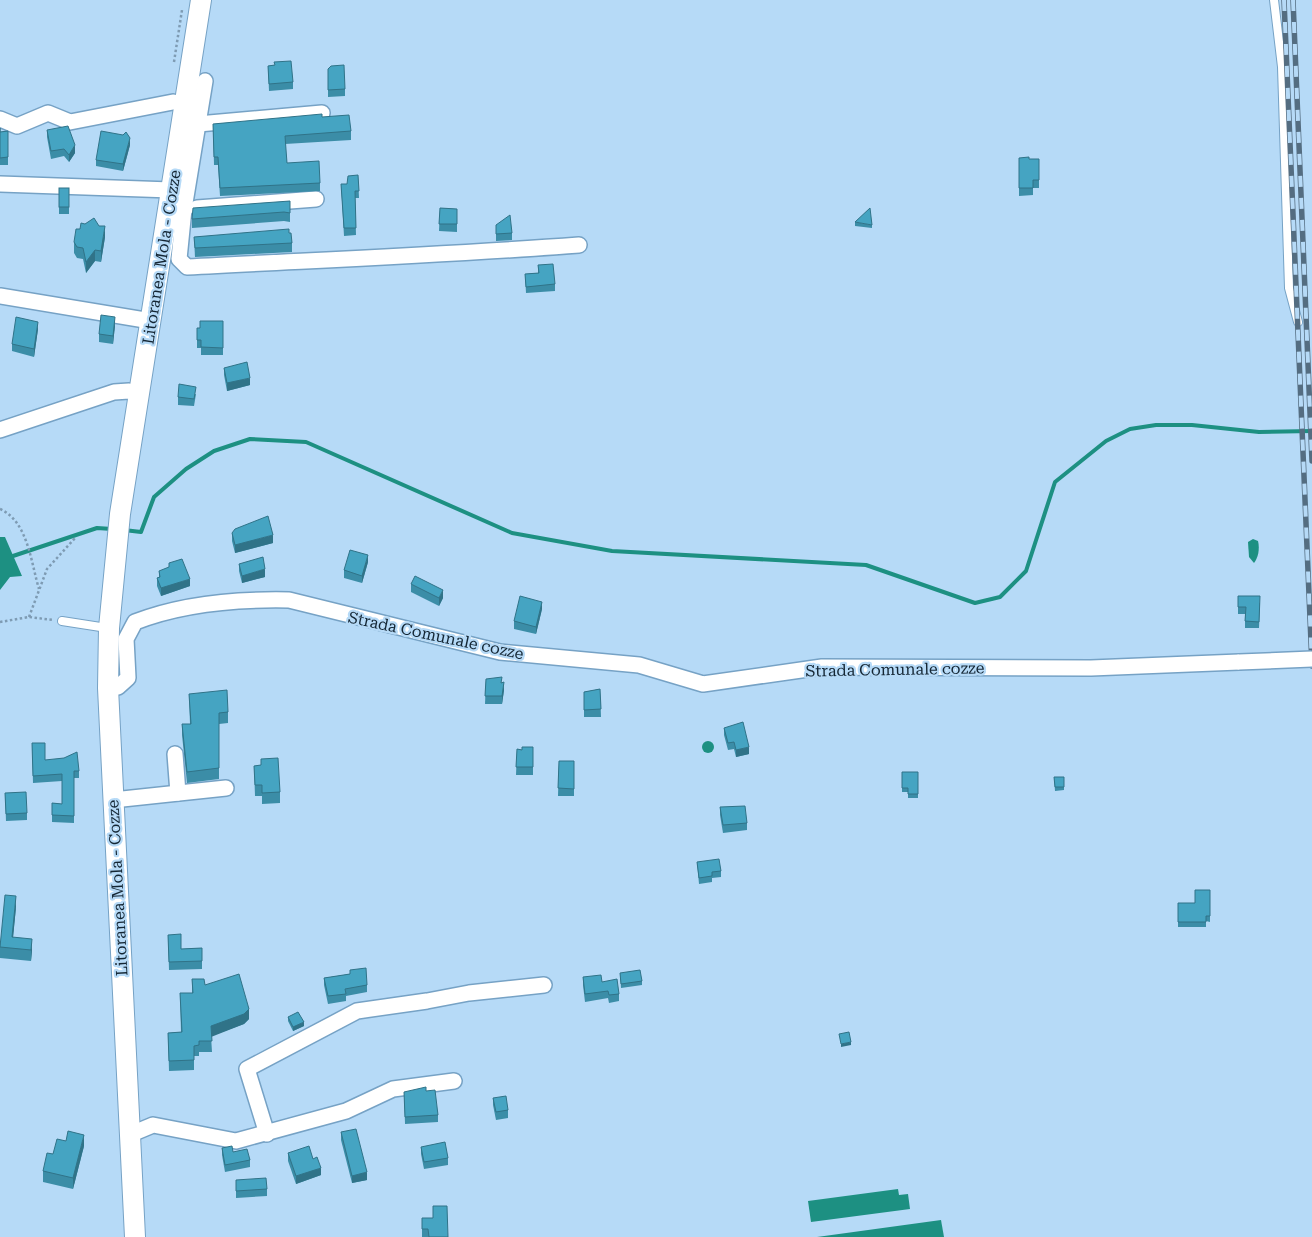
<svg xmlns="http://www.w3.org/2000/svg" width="1312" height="1237" viewBox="0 0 1312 1237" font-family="'Roboto Serif',serif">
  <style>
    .water { fill: #1d9082 }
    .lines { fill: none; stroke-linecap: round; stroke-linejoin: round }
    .stream { stroke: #1d9082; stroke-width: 4 }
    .lane-casing { stroke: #76a2c5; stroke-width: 10 }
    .street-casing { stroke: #76a2c5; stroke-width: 18 }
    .secondary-casing { stroke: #76a2c5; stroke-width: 22 }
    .path { stroke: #7e9bb3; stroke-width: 2.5; stroke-dasharray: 2.5 2.5; stroke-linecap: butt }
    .lane { stroke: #fff; stroke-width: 8 }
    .street { stroke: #fff; stroke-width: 15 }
    .secondary { stroke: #fff; stroke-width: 20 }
    .rail-casing { stroke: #546d81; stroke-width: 5.5 }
    .rail { stroke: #b6daf7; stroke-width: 4; stroke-dasharray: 11; stroke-linecap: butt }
    .street-bridge-casing { stroke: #76a2c5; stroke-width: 18; stroke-linecap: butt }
    .street-bridge { stroke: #fff; stroke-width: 15 }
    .wall { fill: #3b8da7 }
    .shaded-wall { fill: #307388 }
    .building { fill: #45a4c2; stroke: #307388 }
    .labels { text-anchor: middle; stroke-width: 4.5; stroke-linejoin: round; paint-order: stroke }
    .street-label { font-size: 16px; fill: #142634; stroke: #b6daf7 }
  </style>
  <rect width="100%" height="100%" fill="#b6daf7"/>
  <g class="water">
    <polygon points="0,537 5,537 22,576 10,577 0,590"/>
    <path d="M 1253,539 L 1258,541 C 1260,549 1258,558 1254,563 L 1249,557 L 1248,542 Z"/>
    <circle cx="708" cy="747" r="6"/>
    <polygon points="898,1189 899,1195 908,1194 910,1209 811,1222 808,1201"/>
    <polygon points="941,1220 944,1237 817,1237"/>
  </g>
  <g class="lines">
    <g class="stream">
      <polyline points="124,530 141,532 154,497 186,469 214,451 250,439 306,442 512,533 612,551 866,565 975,603 1000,597 1026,571 1055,482 1106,441 1130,429 1156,425 1192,425 1259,432 1312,431"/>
      <polyline points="13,556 97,528 112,529"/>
    </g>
    <g class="lane-casing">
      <g id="lane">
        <polyline points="1274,0 1282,67 1289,288 1298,322"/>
        <polyline points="62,621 107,628"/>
      </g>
    </g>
    <g class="street-casing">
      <g id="street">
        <path d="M 205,81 L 184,209 L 179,259 L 187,267 C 317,260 448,255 579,245"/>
        <polyline points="0,119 17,126 48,113 70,122 173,102"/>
        <polyline points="198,124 322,113"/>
        <polyline points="0,184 171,190"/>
        <polyline points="197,208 316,199"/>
        <polyline points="0,296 151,321"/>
        <polyline points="0,430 114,392 129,391 139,393"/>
        <path d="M 108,688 L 118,687 L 128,678 L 126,639 L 135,622 C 181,604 238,599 289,600 L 500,652 L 639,665 L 703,684 L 822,667 L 1091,668 L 1239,662"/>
        <polyline points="175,754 178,793"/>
        <polyline points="113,800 226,788"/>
        <polyline points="267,1134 247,1069 357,1011 427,1001 469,993 544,985"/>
        <polyline points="129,1135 153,1125 236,1141 346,1111 393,1089 454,1081"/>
      </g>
    </g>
    <g class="secondary-casing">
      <polyline id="secondary" points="135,1237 108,688 109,628 120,514 201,0"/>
    </g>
    <g class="path">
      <polyline points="174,62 182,10"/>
      <path d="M 0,509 C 28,521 31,563 39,589"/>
      <polyline points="29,617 47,569 76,537"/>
      <polyline points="0,622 29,617 53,620"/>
    </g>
    <use href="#lane" class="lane"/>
    <use href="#street" class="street"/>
    <use href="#secondary" class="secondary"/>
    <g class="rail-casing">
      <g id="rail">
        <polyline points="1284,0 1312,666"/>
        <polyline points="1293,0 1312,461"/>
      </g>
    </g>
    <use href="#rail" class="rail"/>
    <g class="street-bridge-casing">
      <polyline id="street-bridge" points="1239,662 1312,659"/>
    </g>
    <use href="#street-bridge" class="street-bridge"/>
  </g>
  <g class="wall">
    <polygon points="274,65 293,82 293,89 269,91 268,66"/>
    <polygon points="328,69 345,89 345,96 328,97"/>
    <polygon points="322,117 351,131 351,140 285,144 287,163 320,183 320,191 220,196 218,165 214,165 213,124"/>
    <polygon points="0,128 0,132 8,131 8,165 0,165"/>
    <polygon points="47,130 75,153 69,162 64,156 51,159 47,137"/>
    <polygon points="130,145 123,171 96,166 96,160"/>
    <polygon points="1019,158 1029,159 1039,159 1039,188 1033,188 1033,195 1019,196"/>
    <polygon points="358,175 359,198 355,198 356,235 344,236 341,184 347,184"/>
    <rect x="59" y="188" width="10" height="26"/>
    <polygon points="290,201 290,222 284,221 192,228 192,219"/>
    <polygon points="440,208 457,209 457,232 439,231"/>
    <polygon points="855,222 872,225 872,228 855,226"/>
    <polygon points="496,225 512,233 512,240 496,241"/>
    <polygon points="289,233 292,243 292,252 195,257 194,237"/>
    <polygon points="105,237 101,262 95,261 86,273 83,259 77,258 74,253 74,242"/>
    <polygon points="538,265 555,284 555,291 526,293 525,274 538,273"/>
    <polygon points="223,321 223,355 201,355 201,348 197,348 197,328 200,328"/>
    <polygon points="115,325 113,344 99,342 99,334"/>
    <polygon points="38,329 34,357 12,351 12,344"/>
    <polygon points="224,368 250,385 227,391 224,375"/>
    <polygon points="196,394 194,406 178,405 178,397"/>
    <polygon points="232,533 273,543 235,553 232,541"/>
    <polygon points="368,562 362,583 344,578 344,570"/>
    <polygon points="239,564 265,577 242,583 239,571"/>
    <polygon points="159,571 190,586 161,596 157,586 157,578 159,577"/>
    <polygon points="411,584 443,598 439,606 411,592"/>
    <polygon points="1238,596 1260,603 1259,628 1245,628 1245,614 1238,614"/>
    <polygon points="542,609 536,634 514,629 514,621"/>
    <polygon points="486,679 502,683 504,690 502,704 485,704"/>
    <polygon points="600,689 601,717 584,717 584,692"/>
    <polygon points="189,694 228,712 228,723 219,724 219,779 187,783 182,735 182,724 190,724"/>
    <polygon points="724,728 749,754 736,757 734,749 728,750 724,735"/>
    <polygon points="32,743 45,760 79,771 79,778 74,778 74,823 52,822 52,803 62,804 62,781 33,783"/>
    <polygon points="533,747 533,775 516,775 517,749 522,750"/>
    <polygon points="261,759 280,792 280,803 262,804 262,796 255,796 254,766 261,765"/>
    <polygon points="559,761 574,761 574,796 558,796"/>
    <polygon points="902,772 918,772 918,798 908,798 908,792 902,792"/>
    <polygon points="1054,777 1064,777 1064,790 1055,791"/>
    <polygon points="5,793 27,813 27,820 6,821"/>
    <polygon points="720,807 747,823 747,830 723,833 720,815"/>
    <polygon points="697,862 721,871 721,877 712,878 712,882 699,884"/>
    <polygon points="1210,890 1210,922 1206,921 1206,927 1178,927 1178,903 1195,903"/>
    <polygon points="16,907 13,937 32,950 31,961 0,958 0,944"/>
    <polygon points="168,935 181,949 202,948 202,969 169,970"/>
    <polygon points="350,970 367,985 367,992 346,996 346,1001 328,1004 324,985 324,978 350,974"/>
    <polygon points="620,973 642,981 642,985 621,988"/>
    <polygon points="583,977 602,982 619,994 619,1001 609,1003 608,998 585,1002 583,985"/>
    <polygon points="192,979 205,985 249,1019 244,1024 211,1036 212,1052 199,1052 199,1056 194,1056 194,1070 169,1071 168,1033 181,1032 180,993 192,993"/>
    <polygon points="288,1017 304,1026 293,1031 288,1021"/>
    <polygon points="404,1092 438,1115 438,1122 405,1124"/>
    <polygon points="493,1098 508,1110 508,1118 496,1120 493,1105"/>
    <polygon points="341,1132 367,1180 352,1183 341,1140"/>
    <polygon points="84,1146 73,1189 43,1182 43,1171"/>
    <polygon points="421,1147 448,1158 448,1165 424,1169 421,1154"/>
    <polygon points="222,1148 233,1152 250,1160 250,1167 225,1172 222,1155"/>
    <polygon points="288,1153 313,1159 321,1175 296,1184 288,1161"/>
    <polygon points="236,1180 267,1189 267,1196 236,1198"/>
    <polygon points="422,1218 448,1237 422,1237"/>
  </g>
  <g class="shaded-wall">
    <polygon points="130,138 130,145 123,171 123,164"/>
    <polygon points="75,145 75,153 69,162 69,155"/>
    <polygon points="105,226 105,237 101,262 101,251"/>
    <polygon points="95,250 95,261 86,273 86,262"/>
    <polygon points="115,317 115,325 113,344 113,336"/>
    <polygon points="38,322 38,329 34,357 34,349"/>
    <polygon points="250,378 250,385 227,391 227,383"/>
    <polygon points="273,535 273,543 235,553 235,545"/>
    <polygon points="368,555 368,562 362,583 362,576"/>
    <polygon points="265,569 265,577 242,583 242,576"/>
    <polygon points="190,579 190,586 161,596 161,588"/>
    <polygon points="443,590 443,598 439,606 439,598"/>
    <polygon points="542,602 542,609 536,634 536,627"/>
    <polygon points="504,682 504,690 502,704 502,696"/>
    <polygon points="749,747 749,754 736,757 736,750"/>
    <polygon points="16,896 16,907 12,948 12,937"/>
    <polygon points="32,939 32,950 31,961 31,950"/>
    <polygon points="249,1009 249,1019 244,1024 211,1037 211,1026"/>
    <polygon points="304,1022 304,1026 293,1031 293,1027"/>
    <polygon points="851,1042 851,1045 841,1047 841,1044"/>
    <polygon points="84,1135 84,1146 73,1189 73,1178"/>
    <polygon points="321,1168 321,1175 296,1184 296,1176"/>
    <polygon points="367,1172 367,1180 352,1183 352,1176"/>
  </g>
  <g class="building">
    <polygon points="291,61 293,82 269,84 268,66 275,65 274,62"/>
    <polygon points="344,65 345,89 328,90 328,69 331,66"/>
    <polygon points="322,114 322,117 349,115 351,131 285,136 287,163 319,161 320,183 220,188 218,157 214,157 213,124"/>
    <polygon points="68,126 75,145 69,155 64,149 51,151 47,130"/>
    <polygon points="0,128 0,132 8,131 8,157 0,158"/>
    <polygon points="101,131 123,135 126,132 130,138 123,164 96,160"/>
    <polygon points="1029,157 1029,159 1039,159 1039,180 1033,180 1033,188 1019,188 1019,158"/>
    <polygon points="358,175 359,191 355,191 356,228 344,228 341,184 347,184 348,176"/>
    <rect x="59" y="188" width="10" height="19"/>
    <polygon points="290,201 290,213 284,212 192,219 193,208"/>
    <polygon points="440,208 457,209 457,224 439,224"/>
    <polygon points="870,208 872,225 855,222"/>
    <polygon points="510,215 512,233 496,234 496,225"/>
    <polygon points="94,218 99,226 105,226 101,251 95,250 86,262 83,248 77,247 74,242 76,229 80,229 81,223 85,224"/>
    <polygon points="289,229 289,233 291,233 292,243 195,248 194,237"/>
    <polygon points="553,264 555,284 526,287 525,274 539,273 538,265"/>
    <polygon points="101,315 115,317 113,336 99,334"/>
    <polygon points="16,317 38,322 34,349 12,344"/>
    <polygon points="200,321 223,321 223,348 201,347 201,340 197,340 197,328 200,328"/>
    <polygon points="247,362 250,378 227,383 224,368"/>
    <polygon points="179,384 196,387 194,399 178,397"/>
    <polygon points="268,516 273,535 235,545 232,533 235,529"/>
    <polygon points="350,550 368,555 362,576 344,570"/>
    <polygon points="263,557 265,569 242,576 239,564"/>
    <polygon points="182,559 190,579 161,588 157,578 160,577 159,571 169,567 169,563"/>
    <polygon points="415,576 443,590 439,598 411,584"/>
    <polygon points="520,596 542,602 536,627 514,621"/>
    <polygon points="1238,596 1260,596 1259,622 1245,621 1246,607 1238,607"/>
    <polygon points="502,677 501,683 504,682 502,696 485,696 486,679"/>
    <polygon points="600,689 601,709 584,710 584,692"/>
    <polygon points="227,690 228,712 219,713 219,768 187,772 182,724 191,724 189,694"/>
    <polygon points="743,722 749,747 736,750 734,742 728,743 724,728"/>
    <polygon points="32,743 45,743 45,760 64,758 77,752 79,771 74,771 74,816 52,815 52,803 62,804 62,774 33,776"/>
    <polygon points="522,747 533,747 533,767 516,767 517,749 522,750"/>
    <polygon points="278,758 280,792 262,793 262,785 255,785 254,766 261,765 261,759"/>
    <polygon points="559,761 574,761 574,789 558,788"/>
    <polygon points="902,772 918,772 918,794 908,794 908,788 902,788"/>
    <polygon points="1054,777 1064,777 1064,787 1055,787"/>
    <polygon points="26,792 27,813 6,814 5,793"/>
    <polygon points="745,806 747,823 723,825 720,807"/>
    <polygon points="719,859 721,871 712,872 712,876 699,878 697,862"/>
    <polygon points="1195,890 1210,890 1210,916 1206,916 1206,922 1178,922 1178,903 1195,903"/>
    <polygon points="5,895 16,896 12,937 32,939 31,950 0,947"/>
    <polygon points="181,934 181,949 202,948 202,961 169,962 168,935"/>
    <polygon points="366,968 367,985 345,989 346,994 328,996 324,978 350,974 350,970"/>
    <polygon points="640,970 642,981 621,984 620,973"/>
    <polygon points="239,974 249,1009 244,1014 211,1026 212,1041 199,1041 199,1045 194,1046 194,1060 169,1061 168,1033 182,1032 180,993 193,993 192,979 204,979 205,985"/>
    <polygon points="601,975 602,982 617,979 619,994 609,995 608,991 585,994 583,977"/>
    <polygon points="298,1012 304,1022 293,1027 288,1017"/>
    <polygon points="849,1032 851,1042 841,1044 839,1034"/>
    <polygon points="426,1087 426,1091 435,1090 438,1115 405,1117 404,1092"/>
    <polygon points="506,1096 508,1110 496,1112 493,1098"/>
    <polygon points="356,1129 367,1172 352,1176 341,1132"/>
    <polygon points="68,1131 84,1135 73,1178 43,1171 47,1153 53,1154 57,1139 66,1141"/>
    <polygon points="445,1142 448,1158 424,1162 421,1147"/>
    <polygon points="232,1146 233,1152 247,1149 250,1160 225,1165 222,1148"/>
    <polygon points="309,1146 313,1159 317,1157 321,1168 296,1176 288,1153"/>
    <polygon points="266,1178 267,1189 236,1191 236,1180"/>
    <polygon points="433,1206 447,1206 448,1237 429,1237 428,1229 422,1229 422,1218 433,1218"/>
  </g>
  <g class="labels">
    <g class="street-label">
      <text transform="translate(161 257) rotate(-81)" y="6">Litoranea Mola - Cozze</text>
      <text transform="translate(436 635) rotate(12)" y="6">Strada Comunale cozze</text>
      <text transform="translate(895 669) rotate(-1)" y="6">Strada Comunale cozze</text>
      <text transform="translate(117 888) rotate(-93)" y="6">Litoranea Mola - Cozze</text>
    </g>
  </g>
</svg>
